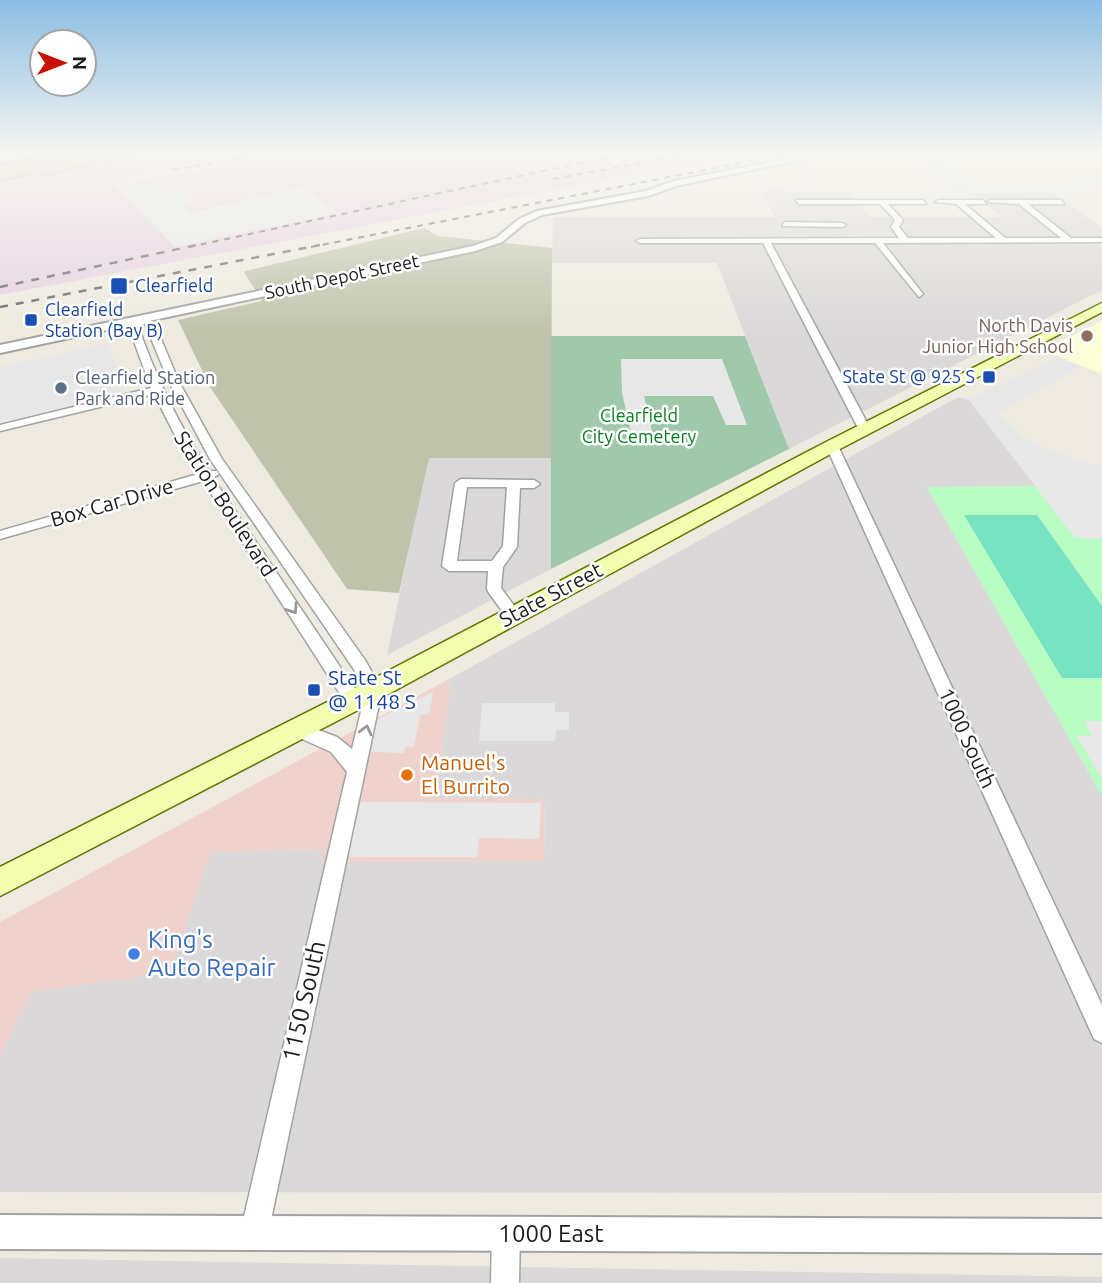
<svg xmlns="http://www.w3.org/2000/svg" width="1102" height="1283" viewBox="0 0 1102 1283" font-family="Ubuntu,sans-serif">
  <style>
    .residential { fill: #dad8d8 }
    .commercial { fill: #f0d2cd }
    .industrial { fill: #e7d1e1 }
    .education { fill: #fbffd8 }
    .construction { fill: #c0c3ab }
    .cemetery { fill: #a0c8aa }
    .park { fill: #b8fcc4 }
    .pitch { fill: #78e3c3 }
    .parking { fill: #e7e7e7 }
    .building { fill: #cec4b9; stroke: #c0b2a2; stroke-width: 2 }
    .lines { fill: none; stroke-linecap: round; stroke-linejoin: round }
    .minor-casing { stroke: #a2a2a2; stroke-width: 3 }
    .tertiary-casing { stroke: #a2a2a2; stroke-width: 4 }
    .secondary-casing { stroke: #5d7500; stroke-width: 3 }
    .minor { fill: #fff; fill-rule: evenodd }
    .tertiary { fill: #fff; fill-rule: evenodd }
    .secondary { fill: #f2fdaf; fill-rule: evenodd }
    .rail-far1 { stroke: #696969; stroke-width: 2; stroke-dasharray: 6 6; stroke-linecap: butt }
    .rail { stroke: #696969; stroke-width: 2.5; stroke-dasharray: 8 8; stroke-linecap: butt }
    .oneway { stroke: #989898 }
    .transit-dot { fill: #1a4fb4; stroke: #fff; stroke-width: 2.5 }
    .education-dot { fill: #8d6e63; stroke: #fff; stroke-width: 2.5 }
    .service-dot { fill: #5c6f8a; stroke: #fff; stroke-width: 2.5 }
    .food-dot { fill: #e8710a; stroke: #fff; stroke-width: 2.5 }
    .shop-dot { fill: #3f7fe0; stroke: #fff; stroke-width: 2.5 }
    .labels { text-anchor: middle; stroke-width: 5; stroke-linejoin: round; paint-order: stroke }
    .far-street-label { font-size: 18px; fill: #1b1b1b; stroke: #fff }
    .far-transit-label { font-size: 18px; fill: #164399; stroke: #fff; text-anchor: start }
    .far-education-label { font-size: 18px; fill: #785e54; stroke: #fff; text-anchor: end }
    .far-service-label { font-size: 18px; fill: #4e5e75; stroke: #fff; text-anchor: start }
    .far-park-label { font-size: 18px; fill: #057e1a; stroke: #fff }
    .street-label { font-size: 21px; fill: #1b1b1b; stroke: #fff }
    .transit-label { font-size: 21px; fill: #164399; stroke: #fff; text-anchor: start }
    .food-label { font-size: 21px; fill: #c56008; stroke: #fff; text-anchor: start }
    .near-shop-label { font-size: 24px; fill: #366cbe; stroke: #fff; text-anchor: start }
    .near-street-label { font-size: 24px; fill: #1b1b1b; stroke: #fff }
  </style>
  <rect width="100%" height="100%" fill="#eeeae0"/>
  <g class="residential">
    <polygon points="762,191 850,192 871,217 1002,217 972,193 1051,192 1102,228 1102,290 789,449 717,263 552,263 553,217 775,217"/>
    <polygon points="958,397 969,400 1036,486 927,487 1102,796 1102,1193 0,1192 0,1056 31,992 170,972 210,852 325,849 323,862 544,861 545,799 436,799 451,678"/>
    <polygon points="428,458 551,458 551,569 387,655"/>
    <polygon points="0,1258 1102,1277 1102,1283 0,1283"/>
  </g>
  <polygon class="commercial" points="451,678 436,798 545,799 544,861 322,862 324,849 211,852 170,972 31,992 0,1056 0,922"/>
  <polygon class="industrial" points="0,154 741,154 0,295"/>
  <polygon class="education" points="1102,321 1102,374 1043,350"/>
  <polygon class="construction" points="424,228 438,236 552,248 551,458 429,458 399,593 347,589 210,387 178,320 262,301 244,272 246,271"/>
  <polygon class="cemetery" points="551,336 745,336 789,449 551,569"/>
  <polygon class="park" points="1036,486 1075,538 1102,539 1102,796 927,487"/>
  <polygon class="pitch" points="964,515 1037,515 1102,606 1102,678 1062,678"/>
  <g class="parking">
    <polygon points="271,154 283,155 138,181 139,185 166,181 194,203 183,206 191,213 302,187 339,213 175,247 111,181"/>
    <polygon points="916,157 937,158 970,186 1061,186 1102,176 1102,184 1058,190 957,191"/>
    <polygon points="109,343 125,401 0,431 0,367"/>
    <polygon points="1056,357 1080,367 999,413 1026,440 1091,465 1102,465 1102,539 1075,538 969,400"/>
    <polygon points="621,359 722,359 747,425 726,425 713,396 644,396 653,435 632,437 622,393"/>
    <polygon points="433,692 429,714 420,715 414,746 405,747 404,753 371,752 377,719"/>
    <polygon points="482,703 555,703 555,712 569,712 569,730 556,730 555,741 479,741"/>
    <polygon points="1084,721 1102,721 1102,779 1076,735 1092,736"/>
    <polygon points="359,802 541,803 539,839 479,838 477,857 347,857"/>
  </g>
  <polygon class="building" points="48,154 137,154 137,159 107,166 100,163 44,176 37,173 0,182 0,164"/>
  <g class="lines">
    <g class="minor-casing">
      <g id="minor">
        <polygon points="796,200 923,200 926,204 888,204 903,220 899,227 908,238 996,238 956,204 935,202 939,200 983,200 986,204 965,204 1005,238 1061,238 1019,204 987,202 991,200 1061,200 1064,204 1028,204 1071,238 1102,238 1102,242 883,243 923,294 919,297 875,243 771,243 871,430 865,433 859,430 763,243 640,243 636,241 640,239 899,238 891,227 895,220 880,204 799,204"/>
        <polygon points="785,222 842,223 846,225 842,227 782,226"/>
        <path d="M 141,316 L 154,322 L 179,382 L 222,459 L 365,660 L 382,690 L 268,1234 L 264,1244 L 254,1248 L 244,1244 L 240,1234 L 347,772 L 331,752 L 291,734 L 288,729 L 291,724 L 297,722 L 337,737 L 352,749 L 366,690 L 353,668 L 210,459 L 169,382 L 145,324 L 138,326 C 156,377 179,426 209,471 L 217,471 L 219,474 L 213,478 L 359,695 L 361,700 L 359,705 L 353,707 L 347,705 L 203,481 L 0,539 L 0,531 L 198,474 L 182,449 L 154,394 L 0,431 L 0,425 L 151,388 L 128,325 Z"/>
        <polygon points="832,442 838,446 1102,1005 1102,1043 1094,1039 826,446"/>
        <path d="M 461,479 L 534,480 L 540,484 L 534,488 L 520,488 L 517,547 L 503,567 L 501,588 L 521,615 L 518,619 L 508,619 L 489,593 L 487,589 L 488,571 L 449,571 L 442,566 L 455,483 ZM 467,487 L 507,487 L 503,546 L 492,561 L 457,561 Z"/>
        <polygon points="506,1220 516,1224 520,1234 519,1283 491,1283 492,1234 496,1224"/>
      </g>
    </g>
    <g class="tertiary-casing">
      <g id="tertiary">
        <polygon points="811,154 826,154 676,186 648,196 542,215 525,223 502,242 475,251 0,353 0,345 473,246 496,238 519,219 537,211 646,191 674,181"/>
        <polygon points="0,1215 1102,1219 1102,1253 0,1249"/>
      </g>
    </g>
    <g class="secondary-casing">
      <polygon id="secondary" points="1102,303 1102,312 838,450 383,697 0,896 0,867 365,683 826,442"/>
    </g>
    <use href="#minor" class="minor"/>
    <use href="#tertiary" class="tertiary"/>
    <use href="#secondary" class="secondary"/>
    <g class="rail-far1">
      <polyline points="0,164 44,154"/>
      <polyline points="172,170 267,154"/>
      <polyline points="553,179 689,154"/>
      <polyline points="189,247 622,154"/>
      <polyline points="311,247 787,154"/>
    </g>
    <g class="rail">
      <polyline points="0,287 197,245"/>
      <polyline points="0,307 320,245"/>
    </g>
  </g>
  <defs><path id="oneway-chevron" d="M-2-3.5L2.5 0L-2 3.5" fill="none" stroke-width="1.6" stroke-linecap="round" stroke-linejoin="round" transform="scale(1.75)"/></defs>
  <g class="oneway">
    <use href="#oneway-chevron" transform="translate(293 609) rotate(56)"/>
    <use href="#oneway-chevron" transform="translate(366 730) rotate(-76)"/>
  </g>
  <linearGradient id="sky" x2="0" y2="1"><stop stop-color="#8abde4"/><stop offset="0.46" stop-color="#f7f6f1"/><stop offset="1" stop-color="#f7f6f1" stop-opacity="0"/></linearGradient>
  <rect width="1102" height="334" fill="url(#sky)"/>
  <g class="transit-dot">
    <rect x="110" y="277" width="18" height="18" rx="3.5"/>
    <rect x="24" y="313" width="14" height="14" rx="3.5"/>
    <rect x="982" y="370" width="14" height="14" rx="3.5"/>
    <rect x="307" y="683" width="14" height="14" rx="3.5"/>
  </g>
  <circle class="education-dot" cx="1087" cy="336" r="7"/>
  <circle class="service-dot" cx="61" cy="388" r="7"/>
  <circle class="food-dot" cx="407" cy="775" r="7"/>
  <circle class="shop-dot" cx="134" cy="954" r="7"/>
  <g class="labels">
    <g class="far-street-label">
      <text transform="translate(342 277) rotate(-12)" y="6">South Depot Street</text>
    </g>
    <g class="far-transit-label">
      <text x="135" y="292">Clearfield</text>
      <text x="45" y="316">Clearfield<tspan x="45" dy="21">Station (Bay B)</tspan></text>
      <text x="975" y="383" text-anchor="end">State St @ 925 S</text>
    </g>
    <g class="far-education-label">
      <text x="1073" y="332">North Davis<tspan x="1073" dy="21">Junior High School</tspan></text>
    </g>
    <g class="far-service-label">
      <text x="75" y="384">Clearfield Station<tspan x="75" dy="21">Park and Ride</tspan></text>
    </g>
    <g class="far-park-label">
      <text x="639" y="422">Clearfield<tspan x="639" dy="21">City Cemetery</tspan></text>
    </g>
    <g class="street-label">
      <text transform="translate(112 503) rotate(-16)" y="7">Box Car Drive</text>
      <text transform="translate(225 504) rotate(57)" y="7">Station Boulevard</text>
      <text transform="translate(551 595) rotate(-28)" y="7">State Street</text>
      <text transform="translate(967 738) rotate(65)" y="7">1000 South</text>
    </g>
    <g class="transit-label">
      <text x="328" y="685">State St<tspan x="328" dy="24">@ 1148 S</tspan></text>
    </g>
    <g class="food-label">
      <text x="421" y="770">Manuel's<tspan x="421" dy="24">El Burrito</tspan></text>
    </g>
    <g class="near-shop-label">
      <text x="148" y="948">King's<tspan x="148" dy="28">Auto Repair</tspan></text>
    </g>
    <g class="near-street-label">
      <text transform="translate(304 1001) rotate(-77)" y="8">1150 South</text>
      <text x="551" y="1242">1000 East</text>
    </g>
  </g>
  <g transform="translate(63 63) rotate(90)"><circle r="33" fill="#ffffff" stroke="#a4a4a4" stroke-width="2"/>
  <path d="M0-5L12 26L0 18L-12 26Z" fill="#c71200"/>
  <text y="-10" font-size="19" font-weight="bold" text-anchor="middle" fill="#1b1b1b">N</text>
  </g>
</svg>
